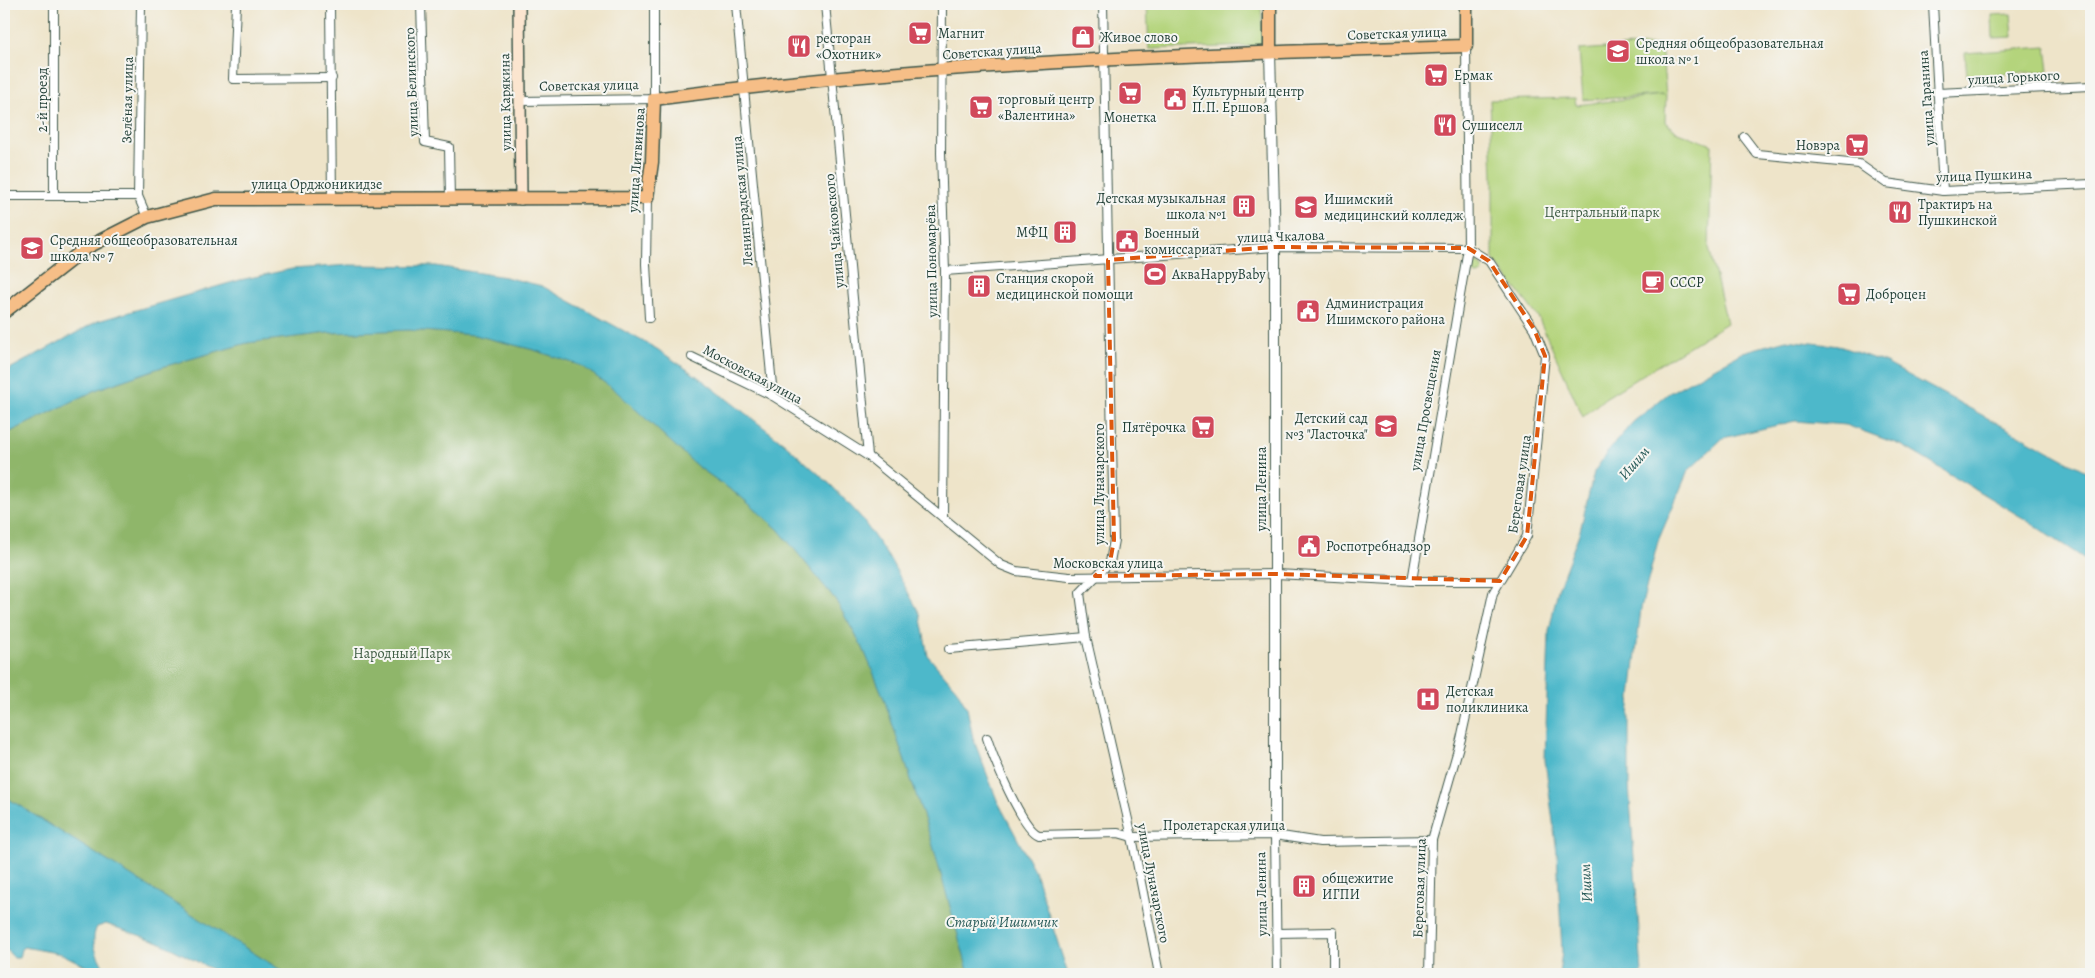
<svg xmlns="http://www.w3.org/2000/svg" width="2095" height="978" viewBox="0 0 2095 978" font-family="Alegreya,serif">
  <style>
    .green { fill: #b4d47b; stroke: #6a8858 }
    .forest { fill: #8fb66b; stroke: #577a50 }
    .water { fill: #4db8ca; stroke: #367a7f }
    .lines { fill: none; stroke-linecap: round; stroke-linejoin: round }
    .minor-casing { stroke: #3e564a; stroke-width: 10 }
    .tertiary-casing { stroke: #3e564a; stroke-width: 12 }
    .secondary-casing { stroke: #3e564a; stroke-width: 14 }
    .primary-casing { stroke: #3e564a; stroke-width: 15 }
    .minor { stroke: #fff; stroke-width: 8 }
    .tertiary { stroke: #fff; stroke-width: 10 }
    .secondary { stroke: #fbe5cf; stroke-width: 11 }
    .primary { stroke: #f6be87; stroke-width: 12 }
    .marked { fill: none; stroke: #de580e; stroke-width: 4; stroke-dasharray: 10 6; stroke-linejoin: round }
    .labels { text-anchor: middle; stroke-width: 4; stroke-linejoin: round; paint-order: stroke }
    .poi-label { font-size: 14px; fill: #1f3d34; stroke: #f6f6f2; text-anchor: start }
    .street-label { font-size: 14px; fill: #1f3d34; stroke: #f6f6f2 }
    .park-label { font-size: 14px; fill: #3d5b42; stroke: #f6f6f2 }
    .water-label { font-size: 15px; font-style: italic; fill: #2a5c5a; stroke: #f6f6f2 }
  </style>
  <rect width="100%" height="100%" fill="#f6f6f2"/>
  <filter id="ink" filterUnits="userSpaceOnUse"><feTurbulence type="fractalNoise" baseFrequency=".02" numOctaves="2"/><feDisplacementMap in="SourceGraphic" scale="10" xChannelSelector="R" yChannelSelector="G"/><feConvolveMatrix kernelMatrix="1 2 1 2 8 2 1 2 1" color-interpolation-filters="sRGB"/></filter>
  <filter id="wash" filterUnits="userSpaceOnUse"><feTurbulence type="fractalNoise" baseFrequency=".0096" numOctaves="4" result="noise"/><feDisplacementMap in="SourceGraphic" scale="20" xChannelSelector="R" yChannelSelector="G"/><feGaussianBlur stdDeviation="1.12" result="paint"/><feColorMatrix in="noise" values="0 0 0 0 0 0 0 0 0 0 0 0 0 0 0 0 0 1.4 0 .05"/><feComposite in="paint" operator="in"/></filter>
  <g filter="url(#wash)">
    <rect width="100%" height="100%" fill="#eee4c9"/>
    <g class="green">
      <polygon points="1147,4 1261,4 1263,46 1149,49"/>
      <polygon points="2011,14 2013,37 1993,38 1992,15"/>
      <polygon points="1661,44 1666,95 1665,122 1675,131 1712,145 1709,248 1727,323 1605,398 1583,417 1538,317 1493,259 1493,178 1490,100 1575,98 1576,105 1663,95 1583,100 1579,50"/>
      <polygon points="2046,47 2049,71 1967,76 1965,53"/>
      <circle cx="1477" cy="269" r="6"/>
    </g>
    <polygon class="forest" points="409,330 475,335 534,350 582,366 617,392 697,466 741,497 778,529 835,599 863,648 883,696 931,839 969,974 287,974 4,796 4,435 98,389 162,367 247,343 328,333"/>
    <g class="water">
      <polygon points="350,265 436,266 505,277 542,286 657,349 701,379 785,444 831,485 860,516 891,561 920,614 928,656 957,690 967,708 973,738 997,800 1035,872 1068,974 969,974 931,839 883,696 863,648 835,599 778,529 741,497 697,466 617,392 582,366 534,350 475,335 409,330 328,333 247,343 162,367 98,389 4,435 4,372 98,321 240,280 292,269"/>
      <polygon points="1786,340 1839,346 1886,363 2091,474 2091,563 2023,518 1903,446 1846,425 1795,421 1723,438 1688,471 1658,541 1641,608 1629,715 1629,785 1642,974 1559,974 1562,952 1557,853 1545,760 1549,631 1558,589 1580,531 1594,472 1611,447 1633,422 1669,393 1743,352"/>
      <path d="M 4,796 L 287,974 L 221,974 L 159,942 L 106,924 L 97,927 C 90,940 96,953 103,966 L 100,973 L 62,954 L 24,947 L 21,949 L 19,958 L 14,958 L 4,947 Z"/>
    </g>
  </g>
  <g filter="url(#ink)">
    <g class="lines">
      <g class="minor-casing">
        <g id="minor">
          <polyline points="54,4 54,196"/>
          <polyline points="236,4 233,79 332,78"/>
          <polyline points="330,4 332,199"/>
          <polyline points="421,4 425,142 449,147 450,199"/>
          <polyline points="736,4 773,396"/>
          <polyline points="825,4 868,456"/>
          <polyline points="942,4 941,153 945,271 943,517"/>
          <polyline points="1103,4 1114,540 1110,562 1080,593 1086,637 1132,837 1159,974"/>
          <polyline points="1933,4 1943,191"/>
          <polyline points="1937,93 2091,86"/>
          <polyline points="521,101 654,99 654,4"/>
          <polyline points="1744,137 1757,154 1859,164 1886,183 1943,191 2091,184"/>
          <polyline points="4,196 138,196 147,217"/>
          <polyline points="138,196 141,4"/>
          <polyline points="647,198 646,264 649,318"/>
          <polyline points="945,271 1275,247 1468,248 1489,261 1534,329 1545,356 1527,536 1493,593 1461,739 1432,840 1429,974"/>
          <polyline points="692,357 773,396 868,456 1001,565 1016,571 1069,577 1276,574 1412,581 1500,581"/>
          <polyline points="1412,581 1468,248 1466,46"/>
          <polyline points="949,649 1086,637"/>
          <path d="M 987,738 C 993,757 1022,829 1039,835 L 1118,833 L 1132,837 L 1275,835 L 1320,842 L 1432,840"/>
          <polyline points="1275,835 1277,974"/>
          <polyline points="1277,933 1333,932 1333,974"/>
        </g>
      </g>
      <g class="tertiary-casing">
        <polyline id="tertiary" points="1270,52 1275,247 1275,835"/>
      </g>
      <g class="secondary-casing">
        <polyline id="secondary" points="519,4 521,199"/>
      </g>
      <g class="primary-casing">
        <g id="primary">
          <polyline points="1270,4 1270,52"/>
          <path d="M 4,312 L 86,248 L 147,217 L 216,199 L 647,198 L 652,162 L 654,99 C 923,63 1195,54 1466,46 L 1466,4"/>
        </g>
      </g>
      <use href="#minor" class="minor"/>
      <use href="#tertiary" class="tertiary"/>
      <use href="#secondary" class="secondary"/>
      <use href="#primary" class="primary"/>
    </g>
  </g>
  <path class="marked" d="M 1275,247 L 1468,248 L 1489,261 L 1534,329 L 1545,356 L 1527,536 L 1500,581 L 1276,574 L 1095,576 L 1110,562 L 1114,540 L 1108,260 Z"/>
  <defs>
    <g id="supermarket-square" transform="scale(1.25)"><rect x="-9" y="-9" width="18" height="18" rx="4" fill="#d1495b" stroke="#f6f6f2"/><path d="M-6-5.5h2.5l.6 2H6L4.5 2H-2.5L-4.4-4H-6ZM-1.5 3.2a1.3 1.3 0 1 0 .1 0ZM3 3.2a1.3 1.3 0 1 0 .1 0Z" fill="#fff"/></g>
    <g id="shop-square" transform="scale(1.25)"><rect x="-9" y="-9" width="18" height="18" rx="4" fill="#d1495b" stroke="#f6f6f2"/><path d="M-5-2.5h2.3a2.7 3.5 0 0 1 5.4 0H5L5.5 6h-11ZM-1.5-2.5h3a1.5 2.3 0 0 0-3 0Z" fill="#fff"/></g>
    <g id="restaurant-square" transform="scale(1.25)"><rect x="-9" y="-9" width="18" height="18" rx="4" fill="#d1495b" stroke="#f6f6f2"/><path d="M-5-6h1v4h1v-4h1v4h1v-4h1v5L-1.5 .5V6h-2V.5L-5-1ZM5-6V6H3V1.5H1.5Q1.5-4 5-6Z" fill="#fff"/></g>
    <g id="school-square" transform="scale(1.25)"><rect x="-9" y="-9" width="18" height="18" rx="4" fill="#d1495b" stroke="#f6f6f2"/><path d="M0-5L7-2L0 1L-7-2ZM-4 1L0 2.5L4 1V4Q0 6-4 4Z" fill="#fff"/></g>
    <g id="civic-square" transform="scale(1.25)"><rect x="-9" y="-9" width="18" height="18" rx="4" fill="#d1495b" stroke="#f6f6f2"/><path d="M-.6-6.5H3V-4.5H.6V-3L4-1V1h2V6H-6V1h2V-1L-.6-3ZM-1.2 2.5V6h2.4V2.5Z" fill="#fff"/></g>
    <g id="building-square" transform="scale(1.25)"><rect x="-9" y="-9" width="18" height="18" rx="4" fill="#d1495b" stroke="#f6f6f2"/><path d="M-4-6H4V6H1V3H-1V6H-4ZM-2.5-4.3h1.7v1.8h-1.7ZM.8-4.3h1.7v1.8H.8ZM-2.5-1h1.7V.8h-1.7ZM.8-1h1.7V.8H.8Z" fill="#fff"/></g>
    <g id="university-square" transform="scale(1.25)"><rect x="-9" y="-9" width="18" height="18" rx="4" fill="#d1495b" stroke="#f6f6f2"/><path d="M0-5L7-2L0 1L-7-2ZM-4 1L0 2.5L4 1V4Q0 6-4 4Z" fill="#fff"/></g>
    <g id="stadium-square" transform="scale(1.25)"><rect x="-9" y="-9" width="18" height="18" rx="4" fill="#d1495b" stroke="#f6f6f2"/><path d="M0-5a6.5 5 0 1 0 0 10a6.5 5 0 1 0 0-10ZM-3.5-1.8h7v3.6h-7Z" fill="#fff"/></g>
    <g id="cafe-square" transform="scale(1.25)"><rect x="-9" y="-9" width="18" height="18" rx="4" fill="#d1495b" stroke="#f6f6f2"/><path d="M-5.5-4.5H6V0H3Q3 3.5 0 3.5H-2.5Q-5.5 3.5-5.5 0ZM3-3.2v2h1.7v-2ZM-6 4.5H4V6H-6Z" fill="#fff"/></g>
    <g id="hospital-square" transform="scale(1.25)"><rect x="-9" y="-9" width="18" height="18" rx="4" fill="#d1495b" stroke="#f6f6f2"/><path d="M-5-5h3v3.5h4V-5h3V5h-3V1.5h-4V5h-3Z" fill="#fff"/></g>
  </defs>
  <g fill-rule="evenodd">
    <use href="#supermarket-square" x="920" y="33"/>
    <use href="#shop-square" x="1083" y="37"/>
    <use href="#restaurant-square" x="799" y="46"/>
    <use href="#school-square" x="1618" y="51"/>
    <use href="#supermarket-square" x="1436" y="75"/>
    <use href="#supermarket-square" x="1130" y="93"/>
    <use href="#civic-square" x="1175" y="99"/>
    <use href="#supermarket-square" x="981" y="107"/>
    <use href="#restaurant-square" x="1445" y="125"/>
    <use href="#supermarket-square" x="1857" y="145"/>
    <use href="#building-square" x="1244" y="206"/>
    <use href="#university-square" x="1306" y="207"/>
    <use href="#restaurant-square" x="1900" y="212"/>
    <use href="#building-square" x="1065" y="232"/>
    <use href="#civic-square" x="1127" y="241"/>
    <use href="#school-square" x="32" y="248"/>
    <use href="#stadium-square" x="1155" y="274"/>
    <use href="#cafe-square" x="1653" y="282"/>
    <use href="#building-square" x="979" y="286"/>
    <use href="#supermarket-square" x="1849" y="294"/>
    <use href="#civic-square" x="1308" y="311"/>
    <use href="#school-square" x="1386" y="426"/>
    <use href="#supermarket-square" x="1203" y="427"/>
    <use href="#civic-square" x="1309" y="546"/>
    <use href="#hospital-square" x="1428" y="699"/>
    <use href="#building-square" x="1304" y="886"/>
  </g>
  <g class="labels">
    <g class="poi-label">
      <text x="938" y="38">Магнит</text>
      <text x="1100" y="42">Живое слово</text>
      <text x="816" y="43">ресторан<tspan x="816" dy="16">«Охотник»</tspan></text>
      <text x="1636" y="48">Средняя общеобразовательная<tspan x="1636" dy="16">школа № 1</tspan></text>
      <text x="1454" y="80">Ермак</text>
      <text x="1192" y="96">Культурный центр<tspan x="1192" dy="16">П.П. Ершова</tspan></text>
      <text x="998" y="104">торговый центр<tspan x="998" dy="16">«Валентина»</tspan></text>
      <text x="1130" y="122" text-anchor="middle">Монетка</text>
      <text x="1462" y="130">Сушиселл</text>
      <text x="1840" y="150" text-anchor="end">Новэра</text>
      <text x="1226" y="203" text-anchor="end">Детская музыкальная<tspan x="1226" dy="16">школа №1</tspan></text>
      <text x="1324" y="204">Ишимский<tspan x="1324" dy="16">медицинский колледж</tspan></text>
      <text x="1918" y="209">Трактиръ на<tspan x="1918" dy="16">Пушкинской</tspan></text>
      <text x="1048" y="237" text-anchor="end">МФЦ</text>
      <text x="1144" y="238">Военный<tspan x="1144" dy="16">комиссариат</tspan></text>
      <text x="50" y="245">Средняя общеобразовательная<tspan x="50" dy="16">школа № 7</tspan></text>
      <text x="1172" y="279">АкваHappyBaby</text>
      <text x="996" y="283">Станция скорой<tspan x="996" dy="16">медицинской помощи</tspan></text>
      <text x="1670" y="287">СССР</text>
      <text x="1866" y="299">Доброцен</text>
      <text x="1326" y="308">Администрация<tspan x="1326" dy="16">Ишимского района</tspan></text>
      <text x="1368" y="423" text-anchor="end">Детский сад<tspan x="1368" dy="16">№3 "Ласточка"</tspan></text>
      <text x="1186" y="432" text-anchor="end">Пятёрочка</text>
      <text x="1326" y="551">Роспотребнадзор</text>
      <text x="1446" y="696">Детская<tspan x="1446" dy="16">поликлиника</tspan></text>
      <text x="1322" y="883">общежитие<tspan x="1322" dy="16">ИГПИ</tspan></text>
    </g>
    <g class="street-label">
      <text transform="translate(1397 33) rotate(-2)" y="5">Советская улица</text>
      <text transform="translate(992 51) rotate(-4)" y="5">Советская улица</text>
      <text transform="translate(2014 77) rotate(-3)" y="5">улица Горького</text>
      <text transform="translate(411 82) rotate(-92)" y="5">улица Белинского</text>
      <text transform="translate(589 85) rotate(-1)" y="5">Советская улица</text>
      <text transform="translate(1926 98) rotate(-94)" y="5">улица Гаранина</text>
      <text transform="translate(42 100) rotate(-90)" y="5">2-й проезд</text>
      <text transform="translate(127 100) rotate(-89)" y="5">Зелёная улица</text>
      <text transform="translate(505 102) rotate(-91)" y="5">улица Карякина</text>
      <text transform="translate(636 160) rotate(-86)" y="5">улица Литвинова</text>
      <text transform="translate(1984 175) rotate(-2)" y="5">улица Пушкина</text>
      <text x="317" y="189">улица Орджоникидзе</text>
      <text transform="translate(742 201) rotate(-95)" y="5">Ленинградская улица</text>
      <text transform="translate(834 231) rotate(-95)" y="5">улица Чайковского</text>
      <text transform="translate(1281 236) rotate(-2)" y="5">улица Чкалова</text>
      <text transform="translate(931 261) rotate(-91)" y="5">улица Пономарёва</text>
      <text transform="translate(753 374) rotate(28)" y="5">Московская улица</text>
      <text transform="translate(1425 410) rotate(-80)" y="5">улица Просвещения</text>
      <text transform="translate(1099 484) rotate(-90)" y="5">улица Луначарского</text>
      <text transform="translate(1519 484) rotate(-82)" y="5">Береговая улица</text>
      <text transform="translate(1261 489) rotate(-90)" y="5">улица Ленина</text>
      <text x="1108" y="568">Московская улица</text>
      <text x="1224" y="830">Пролетарская улица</text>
      <text transform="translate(1154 883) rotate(79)" y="5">улица Луначарского</text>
      <text transform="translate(1419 888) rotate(-88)" y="5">Береговая улица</text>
      <text transform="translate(1261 894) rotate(-91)" y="5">улица Ленина</text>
    </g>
    <g class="park-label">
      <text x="1602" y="217">Центральный парк</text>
      <text x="402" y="658">Народный Парк</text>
    </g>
    <g class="water-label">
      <text transform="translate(1634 463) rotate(-49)" y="5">Ишим</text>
      <text transform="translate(1586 883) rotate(-93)" y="5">Ишим</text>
      <text x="1002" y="927">Старый Ишимчик</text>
    </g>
  </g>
  <rect width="2095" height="978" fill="none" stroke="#f6f6f2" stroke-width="20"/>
</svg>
